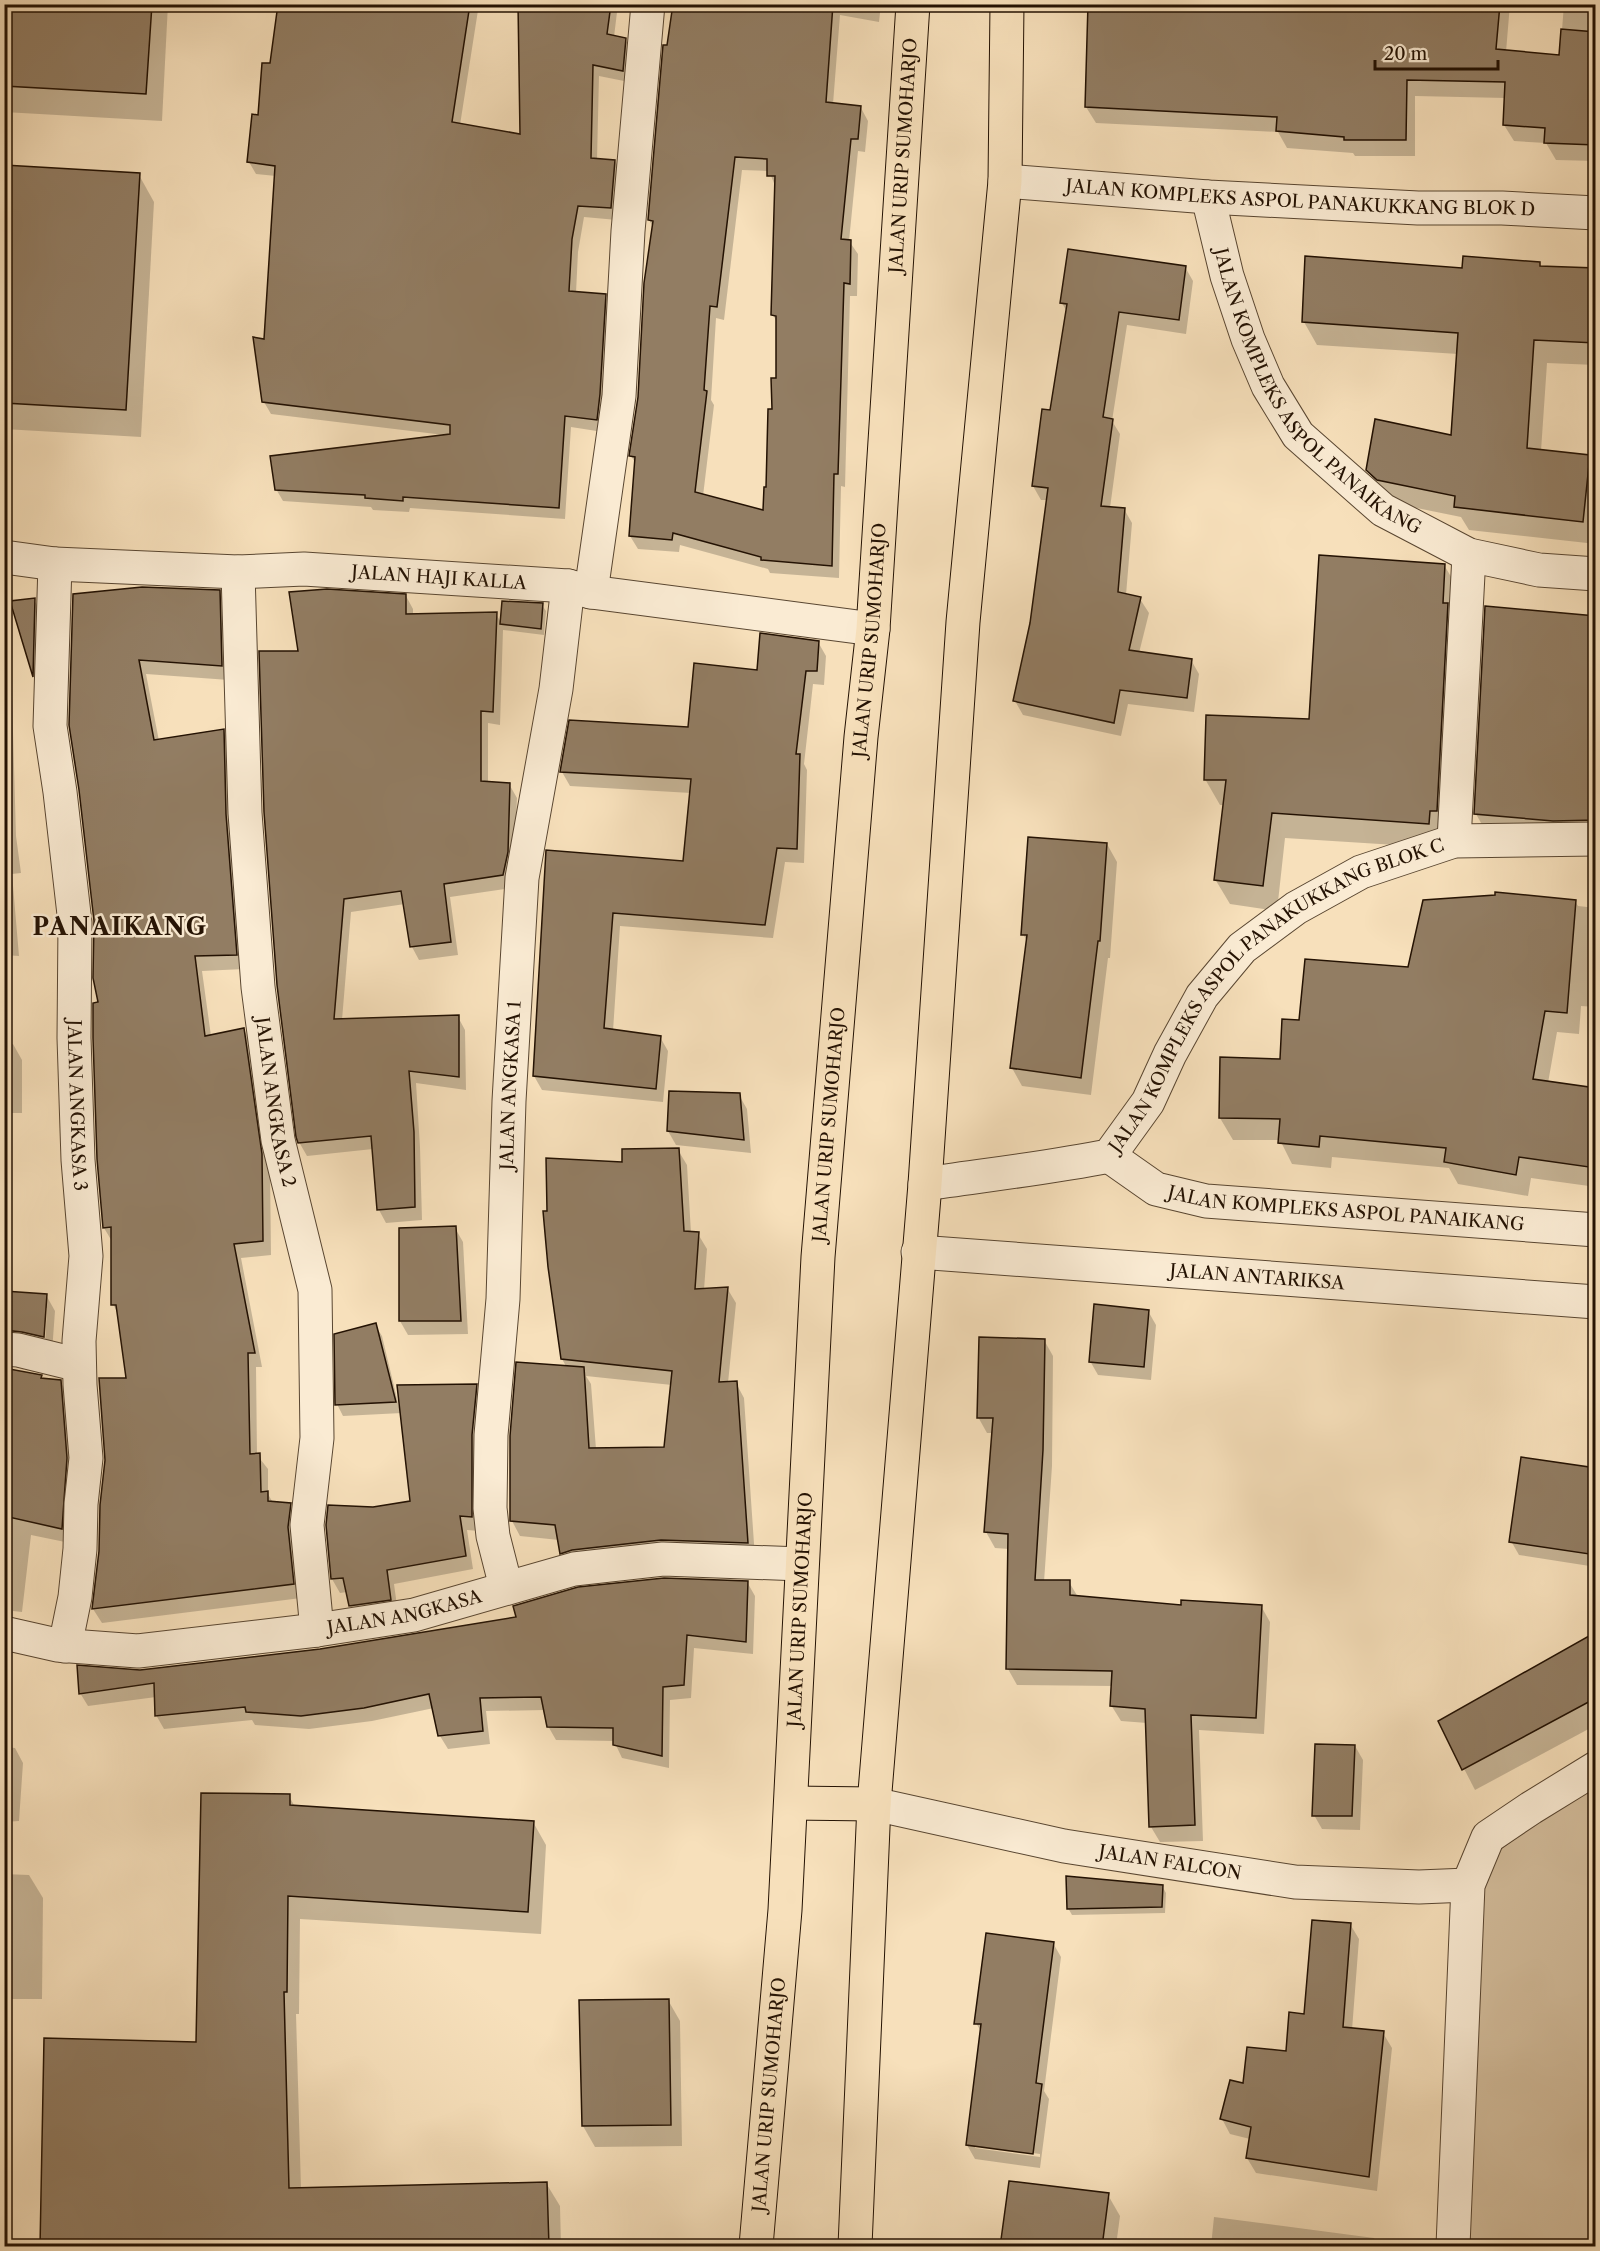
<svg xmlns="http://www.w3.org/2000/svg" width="1600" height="2251" viewBox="0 0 1600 2251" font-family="'Libre Caslon Text',serif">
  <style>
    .green { fill: #d3bd9c; stroke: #7c6850; stroke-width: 1.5 }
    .shadow { fill: #0003; fill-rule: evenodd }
    .building { fill: #927d63; stroke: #241203; stroke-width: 1.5; fill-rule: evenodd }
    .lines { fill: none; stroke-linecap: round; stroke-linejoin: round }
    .street-casing { stroke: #594631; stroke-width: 35 }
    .highway-casing { stroke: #241203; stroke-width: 35 }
    .street { stroke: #faebd3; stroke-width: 33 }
    .highway { stroke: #f7e0bb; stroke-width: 33 }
    .labels { text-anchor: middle; stroke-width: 5; stroke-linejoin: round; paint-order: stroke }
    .street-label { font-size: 18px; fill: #241203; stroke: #faebd3 }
    .district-label { font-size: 24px; font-weight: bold; letter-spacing: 1.5px; fill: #241203; stroke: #faebd3 }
  </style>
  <rect width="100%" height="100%" fill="#f7e0bb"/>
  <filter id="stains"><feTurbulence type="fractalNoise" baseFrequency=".00333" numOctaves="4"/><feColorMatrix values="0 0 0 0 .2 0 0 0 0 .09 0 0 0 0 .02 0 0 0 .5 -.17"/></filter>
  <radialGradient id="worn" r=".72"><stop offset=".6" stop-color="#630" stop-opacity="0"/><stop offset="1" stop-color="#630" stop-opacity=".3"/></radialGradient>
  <polygon class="green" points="1595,1780 1595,2246 1468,2246 1480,1864"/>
  <g class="shadow">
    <polygon points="4,4 168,4 162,121 4,112"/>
    <polygon points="269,4 479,4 460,125 522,136 520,4 618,4 614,37 625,39 632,51 629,82 599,76 597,160 615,161 621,173 617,220 584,217 578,252 576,293 605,296 612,308 603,432 571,427 565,519 410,508 409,512 373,510 371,507 283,501 276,489 444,435 271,414 264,402 276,176 256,174 249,162 272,65 278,10 272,9"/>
    <path d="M 793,4 L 881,4 L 879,22 L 840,15 L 833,104 L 861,108 L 868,121 L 865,152 L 858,151 L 849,241 L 858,254 L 857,296 L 850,296 L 845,487 L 841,486 L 839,578 L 770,573 L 768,569 L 680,545 L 679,552 L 638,549 L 630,536 L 636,464 L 631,456 L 639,397 L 653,227 L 649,220 ZM 742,170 L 769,171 L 776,188 L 773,315 L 778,324 L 777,379 L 765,512 L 703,496 L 714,405 L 711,400 L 716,318 L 724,320 Z"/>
    <polygon points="1089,4 1510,4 1506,52 1560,56 1564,4 1596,4 1596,161 1556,160 1546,143 1514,141 1504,125 1506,98 1415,96 1415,156 1355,156 1353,153 1287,148 1278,132 1096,123 1086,107"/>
    <polygon points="4,166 139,175 154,202 141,437 4,429"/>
    <polygon points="1539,264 1541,268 1596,270 1596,365 1547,363 1541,451 1596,457 1596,544 1469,530 1461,517 1392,503 1381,493 1367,469 1452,436 1458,354 1317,345 1304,322 1463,269"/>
    <polygon points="1185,267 1193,281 1186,334 1127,325 1112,421 1120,434 1110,508 1124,509 1132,523 1126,595 1140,599 1149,613 1139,653 1191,660 1199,674 1194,712 1128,704 1121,736 1023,715 1015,701 1031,623 1048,500 1041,500 1033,486 1051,412 1067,312 1062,303"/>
    <polygon points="1444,565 1459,590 1443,848 1285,838 1277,911 1230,904 1215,879 1224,805 1220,805 1205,779 1310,721"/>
    <polygon points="4,584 9,592 16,836 21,873 12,874 19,956 4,955"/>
    <polygon points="219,591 227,606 229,680 146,674 159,741 223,730 231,745 244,969 202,971 211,1036 244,1030 252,1044 270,1170 271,1255 241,1258 262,1367 256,1367 257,1455 268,1469 268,1494 273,1503 290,1504 298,1519 301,1598 102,1623 93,1609 128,1379 119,1316 113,1304 113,1243 104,1228 98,1159 100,1004 74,595"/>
    <polygon points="406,596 413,609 413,615 496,614 502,624 542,605 546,611 544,635 503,630 500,725 488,723 488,783 509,784 517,798 514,866 511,888 450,897 458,955 419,960 412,947 405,904 351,912 342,1020 458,1017 465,1030 466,1090 416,1083 420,1147 422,1220 386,1223 379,1210 373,1149 307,1156 299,1142 300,653"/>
    <polygon points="34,600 46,621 44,693 34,676 12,602"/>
    <polygon points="1596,617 1596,846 1490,839 1476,814"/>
    <polygon points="818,642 826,656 824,685 813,684 804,764 807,770 804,863 785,862 773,938 620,926 613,1031 660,1037 668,1051 663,1102 542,1090 534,1076 548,852 685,862 691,793 570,786 562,772 689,728 758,672"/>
    <polygon points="1107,844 1117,862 1110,958 1108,958 1091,1095 1022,1086 1012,1068 1028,943 1023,934"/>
    <polygon points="1575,901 1578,906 1596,908 1596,1007 1581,1006 1579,1034 1557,1032 1548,1083 1596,1089 1596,1187 1531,1178 1528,1196 1458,1184 1449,1168 1332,1157 1331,1168 1292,1164 1280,1140 1233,1140 1220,1118 1281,1061 1301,1021 1409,969"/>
    <polygon points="13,1044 22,1060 22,1113 4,1113 4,1045"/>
    <polygon points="739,1095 747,1109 751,1153 676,1145 668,1131"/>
    <path d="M 678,1150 L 687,1165 L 691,1233 L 698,1234 L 707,1249 L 704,1290 L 727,1288 L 736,1303 L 728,1383 L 736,1383 L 744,1398 L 755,1558 L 570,1568 L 561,1553 L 559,1540 L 520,1536 L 512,1521 L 567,1368 L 562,1359 L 624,1163 ZM 586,1376 L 672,1385 L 666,1449 L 596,1449 L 591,1384 Z"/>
    <polygon points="455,1228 463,1242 468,1334 408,1335 400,1321"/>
    <path d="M 4,1292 L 46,1295 L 55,1311 L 52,1352 L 4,1347 ZM 44,1308 L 47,1308 L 45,1345 L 42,1344 Z"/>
    <polygon points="1148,1311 1156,1325 1151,1380 1098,1375 1090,1361"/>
    <polygon points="375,1325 382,1336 399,1407 476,1385 484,1399 479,1531 467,1530 473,1569 394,1584 398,1613 358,1620 350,1606 347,1592 340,1593 332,1579 373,1509 412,1503 402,1413 343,1416 337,1404"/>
    <polygon points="1044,1340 1053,1356 1052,1466 1044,1582 1069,1582 1078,1597 1182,1606 1261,1606 1270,1622 1264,1734 1199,1730 1203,1841 1160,1842 1151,1827 1147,1723 1121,1721 1111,1705 1113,1686 1017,1685 1008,1669 1009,1549 995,1548 986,1532 993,1433 987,1433 978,1417"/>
    <polygon points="4,1369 41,1376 43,1380 60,1381 69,1397 75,1474 70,1543 31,1535 22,1612 13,1611 12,1630 4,1632"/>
    <polygon points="1596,1470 1596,1567 1519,1555 1511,1541"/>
    <polygon points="747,1582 755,1596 753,1654 694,1648 691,1698 670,1700 669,1768 622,1758 614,1741 556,1740 548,1726 545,1710 486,1711 490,1744 448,1749 440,1736 434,1708 372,1721 309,1729 255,1725 252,1720 164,1729 156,1715 156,1697 88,1706 80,1693 140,1671 319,1650"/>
    <polygon points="1596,1656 1596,1725 1475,1790 1440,1722"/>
    <polygon points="4,1659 10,1668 6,1747 15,1748 23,1763 19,1821 4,1822"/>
    <polygon points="1355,1746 1363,1760 1360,1830 1322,1829 1314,1815"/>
    <polygon points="289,1796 295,1807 533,1822 546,1845 541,1934 300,1919 299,2014 296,2014 301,2189 546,2183 560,2206 561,2246 41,2246 198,2043"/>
    <polygon points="4,1874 29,1875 43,1898 42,1999 4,1999"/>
    <polygon points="1162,1886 1166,1893 1165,1913 1072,1915 1068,1908"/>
    <polygon points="1350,1924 1359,1939 1352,2030 1383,2033 1392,2048 1377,2191 1256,2173 1247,2158 1250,2139 1230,2134 1222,2119 1245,2085 1287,2053"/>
    <path d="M 1053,1943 L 1061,1957 L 1044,2091 L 1049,2099 L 1040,2168 L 975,2159 L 967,2145 L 982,2033 L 976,2023 ZM 975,2145 L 1040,2154 L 1040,2157 L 975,2148 Z"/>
    <polygon points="668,2000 680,2021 682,2146 595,2147 583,2126"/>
    <polygon points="1108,2195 1120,2216 1116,2246 1002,2246"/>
    <polygon points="1214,2217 1374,2238 1379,2246 1211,2246"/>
  </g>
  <g class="building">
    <polygon points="4,4 152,4 146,94 4,86"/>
    <polygon points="278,4 470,4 452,122 520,134 518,4 611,4 607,34 626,38 623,71 593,65 591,158 615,160 611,208 578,206 572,239 569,291 606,294 600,394 597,420 565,416 559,508 403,497 403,501 365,498 365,495 275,490 270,456 450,434 450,425 262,402 253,337 264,339 275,166 247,162 252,114 258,115 262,63 270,63"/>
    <path d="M 673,4 L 833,4 L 826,102 L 861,106 L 858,139 L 851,139 L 841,239 L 851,240 L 850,284 L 844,283 L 838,474 L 834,474 L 832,566 L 761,560 L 761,557 L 673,533 L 672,540 L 629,536 L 635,457 L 629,456 L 638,397 L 644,283 L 653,221 L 648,220 L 663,45 L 667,45 ZM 735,157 L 767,159 L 767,176 L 775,176 L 771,315 L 776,316 L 776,378 L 771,378 L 772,409 L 768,409 L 766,487 L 764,487 L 763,510 L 695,492 L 707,391 L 704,390 L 710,306 L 717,307 Z"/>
    <polygon points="1088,4 1500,4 1496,49 1559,55 1561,29 1596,32 1596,145 1544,143 1545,128 1503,125 1505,82 1407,80 1406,140 1344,140 1344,137 1276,131 1277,117 1085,107"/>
    <polygon points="4,165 140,173 126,410 4,403"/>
    <polygon points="1068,249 1186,266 1179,320 1119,312 1103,417 1113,419 1101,506 1125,508 1118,592 1141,597 1129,650 1192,659 1187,698 1120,690 1114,723 1013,701 1030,623 1048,488 1032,486 1042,409 1050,410 1067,304 1060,303"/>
    <polygon points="1305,256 1462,268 1463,256 1540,262 1540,266 1596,268 1596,343 1534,340 1527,448 1590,455 1583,522 1454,507 1455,496 1377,480 1366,470 1375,419 1451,435 1458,333 1302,322"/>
    <polygon points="1319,555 1445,564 1443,603 1448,603 1437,811 1430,811 1429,824 1272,813 1263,886 1214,880 1226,780 1204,780 1206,715 1309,719"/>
    <polygon points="142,587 220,590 222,666 139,660 154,740 224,729 226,814 237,955 195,956 205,1036 244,1028 262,1154 263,1241 234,1244 255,1353 248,1353 250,1454 260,1453 261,1492 268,1491 268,1501 291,1503 288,1527 294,1584 92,1609 99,1551 100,1505 105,1460 99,1378 126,1378 116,1305 111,1305 111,1227 103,1228 97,1159 93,1038 93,1003 98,1002 93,978 94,921 79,790 69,725 73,594"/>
    <polygon points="327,589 406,594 406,614 497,612 493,712 481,711 481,781 510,783 508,852 503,875 444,884 451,942 410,947 401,891 344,899 334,1019 459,1015 459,1077 409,1071 414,1132 415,1207 377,1210 371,1136 298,1143 296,1137 277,985 264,812 259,651 298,651 289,592"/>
    <polygon points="35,598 33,677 10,601"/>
    <polygon points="502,601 543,603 541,629 500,624"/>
    <polygon points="1485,606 1596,616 1596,820 1553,821 1474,814"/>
    <polygon points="760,633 819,641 817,671 806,671 796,754 800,754 797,849 777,848 765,925 613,913 604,1028 661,1036 656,1089 533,1076 546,850 683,861 691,779 560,772 569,720 688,727 694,663 757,670"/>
    <polygon points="1028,837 1107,843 1100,941 1098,941 1081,1078 1010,1068 1027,935 1021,935"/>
    <polygon points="1495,892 1576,900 1567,1013 1545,1011 1533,1079 1596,1088 1596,1168 1519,1157 1516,1175 1444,1162 1446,1148 1320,1136 1319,1147 1278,1143 1280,1119 1219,1118 1220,1057 1280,1059 1282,1019 1299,1020 1305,959 1408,967 1423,900 1495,895"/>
    <polygon points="669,1091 740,1093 744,1140 667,1131"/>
    <polygon points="679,1148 684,1231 699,1232 695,1289 728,1287 719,1382 737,1381 748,1543 661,1540 572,1550 560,1554 555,1525 510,1521 510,1436 516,1362 584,1367 589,1448 664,1447 672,1371 561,1359 548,1267 543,1211 547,1211 546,1158 622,1162 622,1149"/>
    <polygon points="456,1226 461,1321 399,1321 399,1228"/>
    <polygon points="4,1291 47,1294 44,1337 22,1332 4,1330"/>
    <polygon points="1094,1304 1149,1310 1144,1367 1089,1362"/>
    <polygon points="376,1323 396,1402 335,1405 334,1334"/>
    <polygon points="979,1337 1045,1339 1043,1450 1035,1580 1070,1580 1070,1595 1181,1605 1181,1600 1262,1605 1256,1718 1191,1715 1195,1825 1149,1827 1145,1709 1110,1706 1112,1671 1006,1669 1008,1534 984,1532 993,1418 977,1418"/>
    <polygon points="4,1368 42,1375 41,1378 61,1380 67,1458 62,1529 4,1516"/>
    <polygon points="477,1384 472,1435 472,1517 460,1516 466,1556 387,1570 391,1600 349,1606 343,1578 331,1579 326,1525 328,1505 373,1507 410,1501 397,1385"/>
    <polygon points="1521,1457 1596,1468 1596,1555 1509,1542"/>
    <polygon points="664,1578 748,1581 746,1642 687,1635 684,1685 663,1687 662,1756 613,1745 613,1728 547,1727 541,1697 480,1698 483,1731 438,1736 429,1694 364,1708 301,1716 246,1712 245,1707 155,1716 154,1683 79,1694 77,1665 140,1670 320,1649 516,1617 513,1606 578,1587"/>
    <polygon points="1596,1632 1596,1698 1462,1770 1438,1721"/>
    <polygon points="1315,1744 1355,1745 1352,1816 1312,1816"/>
    <polygon points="201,1793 290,1794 290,1805 534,1821 528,1912 288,1896 287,1992 284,1992 289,2188 547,2182 549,2247 342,2247 342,2243 195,2247 40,2247 44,2038 196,2042"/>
    <polygon points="1066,1876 1163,1885 1162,1907 1067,1909"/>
    <polygon points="1312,1920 1351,1923 1343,2027 1384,2031 1369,2177 1246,2158 1251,2127 1220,2119 1230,2080 1243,2083 1247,2047 1286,2051 1289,2012 1304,2014"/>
    <polygon points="986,1933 1054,1942 1036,2083 1042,2084 1033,2154 966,2145 981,2024 974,2024"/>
    <polygon points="669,1999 671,2125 582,2126 579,2000"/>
    <polygon points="1009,2181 1109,2193 1102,2247 1000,2247"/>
  </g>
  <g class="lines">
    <g class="street-casing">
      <g id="street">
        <path id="s1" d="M 1005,181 L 1208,197 L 1418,208 L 1502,208 L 1596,213"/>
        <path id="s2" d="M 1208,197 L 1227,276 L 1248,339 L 1268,386 L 1298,435 L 1383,510 L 1469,555 L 1539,570 L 1596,574"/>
        <path id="s3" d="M 4,557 L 55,564 L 238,572 L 304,569 L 568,586 L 591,592 L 873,629"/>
        <path id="s4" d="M 55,564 L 50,726 L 60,792 L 75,923 L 74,1038 L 78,1160 L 86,1256 L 79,1341 L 80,1385 L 86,1458 L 81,1504 L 80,1549 L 75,1597 L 65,1646"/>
        <path id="s5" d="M 238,572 L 245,813 L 258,987 L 278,1140 L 315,1290 L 317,1438 L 307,1525 L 317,1630"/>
        <polyline points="591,592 619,396 628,231 648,4"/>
        <polyline points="1454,841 1469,555"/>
        <path id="s6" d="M 1109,1156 L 1156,1189 L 1206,1201 L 1596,1230"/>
        <path id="s7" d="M 925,1184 C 986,1175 1048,1168 1109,1156 L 1148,1102 L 1170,1054 L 1202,996 L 1242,948 L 1296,908 L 1361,872 L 1454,841 L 1596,839"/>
        <path id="s8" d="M 918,1252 L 1596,1302"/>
        <polyline points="4,1349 18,1350 79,1365"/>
        <path id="s9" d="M 506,1587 L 493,1536 L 490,1508 L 491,1435 L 503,1299 L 509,1101 L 522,878 L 556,689 L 568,586"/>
        <path id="s10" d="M 4,1633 L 57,1645 L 138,1651 L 317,1630 L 414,1615 L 574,1569 L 663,1559 L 801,1564"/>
        <path id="s11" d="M 874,1804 L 1064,1846 L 1295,1882 L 1419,1887 L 1468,1885"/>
        <polyline points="1453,2246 1468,1885 1488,1837 1531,1808 1596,1768"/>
      </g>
    </g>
    <g class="highway-casing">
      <g id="highway">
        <polyline points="791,1803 874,1804"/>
        <path id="s12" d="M 756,2246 L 785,1910 L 818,1257 L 861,737 L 873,629 L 913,4"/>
        <polyline points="855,2246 874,1804 925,1184 963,622 1005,181 1007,4"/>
      </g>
    </g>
    <use href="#street" class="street"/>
    <use href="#highway" class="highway"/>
  </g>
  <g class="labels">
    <g class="street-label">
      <text dy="6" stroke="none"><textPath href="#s12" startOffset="2096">JALAN URIP SUMOHARJO</textPath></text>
      <text dy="6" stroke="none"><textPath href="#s1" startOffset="296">JALAN KOMPLEKS ASPOL PANAKUKKANG BLOK D</textPath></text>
      <text dy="6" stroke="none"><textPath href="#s2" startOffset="232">JALAN KOMPLEKS ASPOL PANAIKANG</textPath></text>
      <text dy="6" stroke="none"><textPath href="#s3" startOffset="436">JALAN HAJI KALLA</textPath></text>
      <text dy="6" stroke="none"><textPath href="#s12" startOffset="1610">JALAN URIP SUMOHARJO</textPath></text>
      <text dy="6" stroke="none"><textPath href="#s7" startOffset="428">JALAN KOMPLEKS ASPOL PANAKUKKANG BLOK C</textPath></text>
      <text dy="6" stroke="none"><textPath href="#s9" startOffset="504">JALAN ANGKASA 1</textPath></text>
      <text dy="6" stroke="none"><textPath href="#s5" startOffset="532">JALAN ANGKASA 2</textPath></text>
      <text dy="6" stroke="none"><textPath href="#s4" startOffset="543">JALAN ANGKASA 3</textPath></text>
      <text dy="6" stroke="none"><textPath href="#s12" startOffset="1124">JALAN URIP SUMOHARJO</textPath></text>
      <text dy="6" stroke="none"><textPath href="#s6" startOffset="249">JALAN KOMPLEKS ASPOL PANAIKANG</textPath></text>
      <text dy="6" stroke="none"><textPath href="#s8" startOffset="340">JALAN ANTARIKSA</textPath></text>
      <text dy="6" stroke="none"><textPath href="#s12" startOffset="638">JALAN URIP SUMOHARJO</textPath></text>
      <text dy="6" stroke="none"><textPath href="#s10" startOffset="405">JALAN ANGKASA</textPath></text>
      <text dy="6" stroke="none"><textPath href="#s11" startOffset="302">JALAN FALCON</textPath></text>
      <text dy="6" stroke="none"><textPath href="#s12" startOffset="152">JALAN URIP SUMOHARJO</textPath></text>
    </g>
    <g class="district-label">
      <text x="120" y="935">PANAIKANG</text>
    </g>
  </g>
  <rect width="1600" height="2251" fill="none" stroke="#f7e0bb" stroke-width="24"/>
  <rect x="6" y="6" width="1588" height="2239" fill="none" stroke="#241203" stroke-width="3"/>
  <rect x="12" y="12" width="1576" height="2227" fill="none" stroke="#241203" stroke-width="1.5"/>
  <path d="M1375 60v9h123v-9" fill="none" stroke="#241203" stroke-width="3"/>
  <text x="1384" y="60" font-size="18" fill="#241203" stroke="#faebd3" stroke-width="4.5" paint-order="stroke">20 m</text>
  <rect width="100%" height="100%" filter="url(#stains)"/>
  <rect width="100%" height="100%" fill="url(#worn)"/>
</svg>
